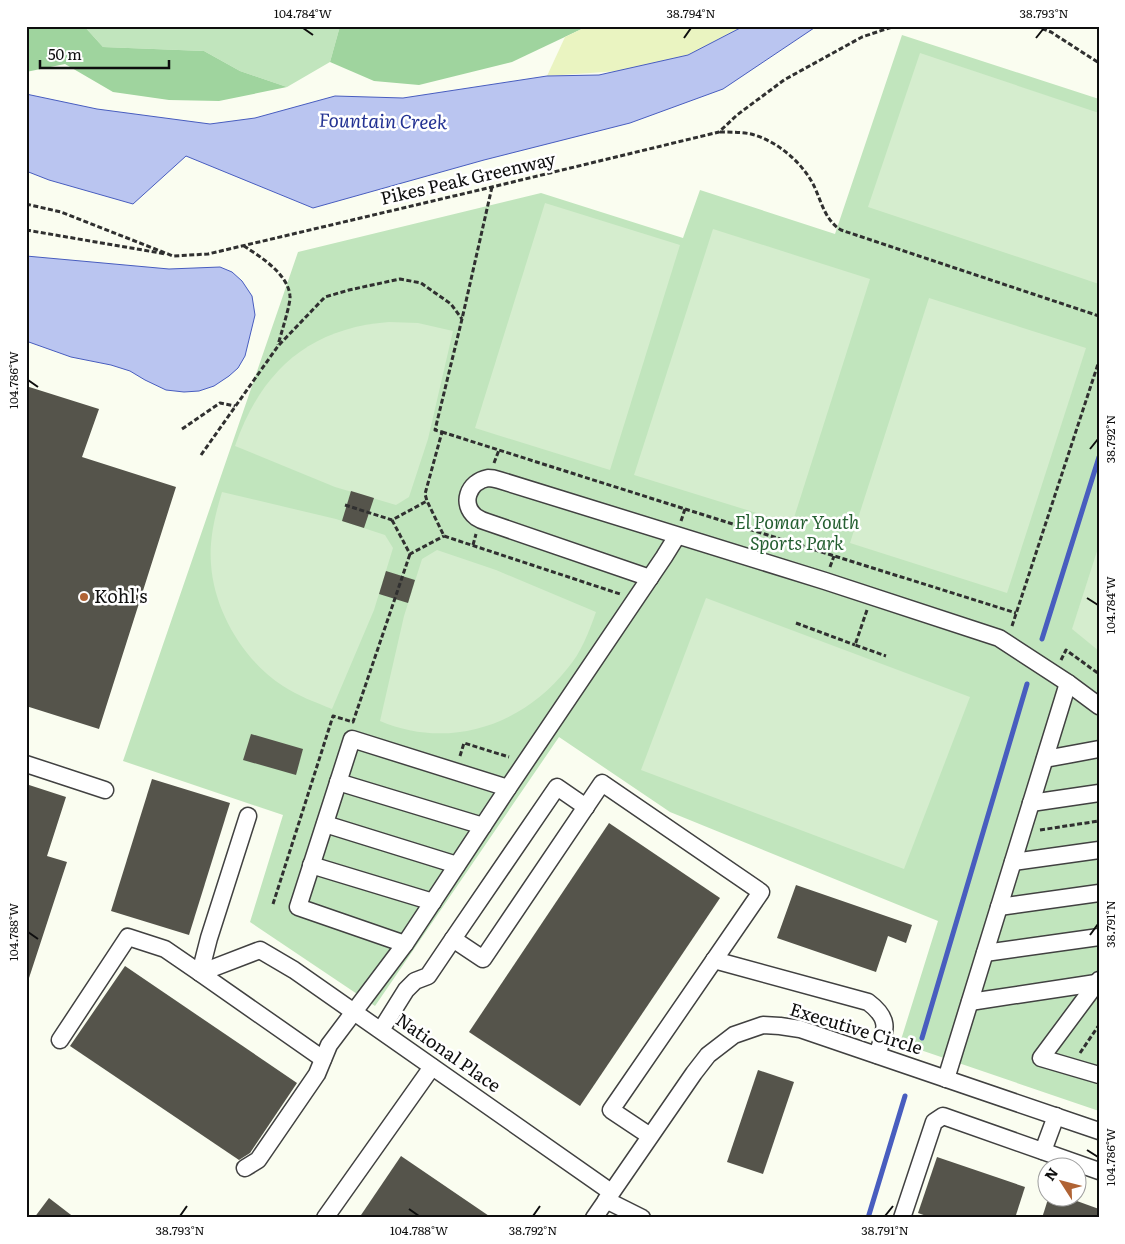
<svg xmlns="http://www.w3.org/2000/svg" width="1125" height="1244" viewBox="0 0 1125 1244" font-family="Literata,serif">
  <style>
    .green { fill: #c1e5bd }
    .forest { fill: #9fd49e }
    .sand { fill: #eaf4c1 }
    .pitch { fill: #d5edce }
    .water { fill: #bac5f0; stroke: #485dbf }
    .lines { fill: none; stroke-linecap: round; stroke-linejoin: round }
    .stream { stroke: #485dbf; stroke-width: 5 }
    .building { fill: #55544b }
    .minor-casing { stroke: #414141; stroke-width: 19 }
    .path { stroke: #303030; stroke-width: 3; stroke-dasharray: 5 2.5; stroke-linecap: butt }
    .minor { stroke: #fff; stroke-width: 16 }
    .ticks { fill: none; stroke: #0e0e0e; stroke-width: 2 }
    .poi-dot { fill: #b06334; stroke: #fff; stroke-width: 2 }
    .labels { text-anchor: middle; stroke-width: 5; stroke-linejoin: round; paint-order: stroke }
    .street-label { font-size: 18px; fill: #0e0e0e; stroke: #fff }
    .park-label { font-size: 18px; font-style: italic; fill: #255f31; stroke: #fff }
    .poi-label { font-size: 18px; fill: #0e0e0e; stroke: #fff; text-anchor: start }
    .water-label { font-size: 19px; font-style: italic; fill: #243393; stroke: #fff }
    .neatline { fill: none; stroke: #0e0e0e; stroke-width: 2 }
    .ticks-label { font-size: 12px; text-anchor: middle; fill: #0e0e0e }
  </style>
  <rect width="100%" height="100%" fill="#fafdf0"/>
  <g class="green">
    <polygon points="84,26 340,26 330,62 287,87 240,71 204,51 103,47"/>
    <polygon points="902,35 1099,99 1099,1111 900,1043 938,921 670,812 559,737 375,1006 250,922 283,815 123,761 298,252 541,193 683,238 700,190 835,234"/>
  </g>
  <g class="forest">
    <polygon points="26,26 84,26 103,47 204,51 240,71 287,87 219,101 169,100 113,92 65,64 26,72"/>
    <polygon points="340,26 588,26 512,62 419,85 374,81 330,62"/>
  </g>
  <polygon class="sand" points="588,26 744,26 688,55 619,71 547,76 565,37"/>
  <g class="pitch">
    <polygon points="920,53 1099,113 1099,284 868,207"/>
    <polygon points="545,203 680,245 610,470 475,428"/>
    <polygon points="713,229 870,279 792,524 634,475"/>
    <polygon points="929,298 1086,348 1007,593 850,543"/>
    <path d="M 389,322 L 418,323 L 453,331 L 428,439 L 409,497 L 396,505 L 335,487 L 235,446 C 261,371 309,328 389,322 Z"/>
    <path d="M 222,492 L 336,519 L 385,535 L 393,548 L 374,610 L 332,709 C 315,702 298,696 283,686 C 244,661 214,611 211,564 C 209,540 215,515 222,492 Z"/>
    <polygon points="1099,545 1099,651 1072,629"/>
    <path d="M 437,550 L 496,570 L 596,612 C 589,632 581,653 567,669 C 522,726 448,750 380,721 L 404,616 L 422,559 Z"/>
    <polygon points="706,598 970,697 904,869 641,770"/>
  </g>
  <g class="water">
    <polygon points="744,26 817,26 723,89 630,123 484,160 313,208 186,156 133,204 49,180 26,171 26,94 97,109 210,124 255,118 335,96 403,98 547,76 599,75 688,55"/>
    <polygon points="26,256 169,269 220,267 232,272 242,281 252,296 255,315 245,356 238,368 229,376 214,386 199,391 184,392 166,390 145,380 130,371 111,365 71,357 26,341"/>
  </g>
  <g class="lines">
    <g class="stream">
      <polyline points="1042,639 1099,457"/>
      <polyline points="922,1038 1027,684"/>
      <polyline points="868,1218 905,1096"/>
    </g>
  </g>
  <g class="building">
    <polygon points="26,386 99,409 82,457 176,487 99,729 26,706"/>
    <polygon points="351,491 374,498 364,528 342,521"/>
    <polygon points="386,571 415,580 408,603 379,594"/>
    <polygon points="251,734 303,749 296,775 243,760"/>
    <polygon points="152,779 230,803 189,935 111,911"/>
    <polygon points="26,784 66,797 47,856 67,862 29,978 26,978"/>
    <polygon points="609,823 720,898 580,1106 469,1032"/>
    <polygon points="796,885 912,925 906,943 888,936 876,972 777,938"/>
    <polygon points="125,966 297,1083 250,1153 239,1160 70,1046"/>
    <polygon points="758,1070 794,1082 763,1174 727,1162"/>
    <polygon points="401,1156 492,1218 359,1218"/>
    <polygon points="937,1157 1025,1187 1015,1218 932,1218 918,1213"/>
    <polygon points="1049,1196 1063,1196 1099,1209 1099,1218 1042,1218"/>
    <polygon points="49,1198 75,1218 34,1218"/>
  </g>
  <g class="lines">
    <g class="minor-casing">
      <g id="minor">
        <path d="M 650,578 L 487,522 C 483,521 479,519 476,517 C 460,504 468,482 488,478 C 491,478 496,479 499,480 L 825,581 L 999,638 L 1068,683 L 1099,706"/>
        <polyline points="1045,759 1099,749"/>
        <polyline points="26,764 105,790"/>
        <polyline points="338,782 483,826"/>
        <polyline points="1031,803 1099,793"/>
        <polyline points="248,816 209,938 200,973 323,1059"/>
        <polyline points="325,824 457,865"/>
        <polyline points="1013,862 1099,850"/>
        <polyline points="311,865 433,902"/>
        <polyline points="999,907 1099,893"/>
        <polyline points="453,939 557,787 586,807"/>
        <polyline points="405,944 298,907 352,739 508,788"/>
        <polyline points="985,953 1099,937"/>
        <path d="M 714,960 L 868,1002 C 892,1020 885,1031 877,1055"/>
        <polyline points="1099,980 1041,1058 1099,1075"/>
        <polyline points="970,1002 1096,983"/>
        <polyline points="381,1030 406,990 415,981 428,976 453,939 483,959 602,783 761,892 611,1110 650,1136"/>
        <polyline points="60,1040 128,937 165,949 200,973 260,950 294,970 611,1192"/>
        <polyline points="946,1079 1068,683"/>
        <polyline points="1043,1151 1056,1116"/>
        <polyline points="245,1168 258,1160 317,1074 329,1045 405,944 508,788 664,557 677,536"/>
        <polyline points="606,1200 642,1218"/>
        <polyline points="325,1218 432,1067"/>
        <polyline points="594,1218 694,1073 708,1055 734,1035 763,1025 780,1026 800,1029 1099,1131"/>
        <polyline points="902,1218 934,1122 943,1116 1099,1171"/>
      </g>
    </g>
    <g class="path">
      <polyline points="1035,26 1051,32 1099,63"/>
      <path d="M 720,132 C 730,132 741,132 751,134 C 778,141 804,164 815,188 C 822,204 826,221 841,230 L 1099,316"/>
      <polyline points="492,187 462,319 435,430 442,432 425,494 427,501 444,536 620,594"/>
      <polyline points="26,204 61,212 173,256 208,254 492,187 719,132 737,115 784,80 862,37 895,26"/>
      <polyline points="26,230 166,254"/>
      <path d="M 244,246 C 261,257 288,274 290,296 C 291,303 280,337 278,345"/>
      <polyline points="182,429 220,403 235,406"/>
      <polyline points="442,432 685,509 681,521"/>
      <polyline points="201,455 278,346 325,297 349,290 400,279 421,283 451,304 462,319"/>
      <polyline points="494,463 499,450"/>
      <polyline points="345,505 392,520 427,501"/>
      <polyline points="685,509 1016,613"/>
      <polyline points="392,520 410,554 444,536"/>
      <polyline points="473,545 476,534"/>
      <polyline points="830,567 834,556"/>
      <polyline points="867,610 855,645 886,656"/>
      <polyline points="796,623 855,645"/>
      <polyline points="1012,626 1099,361"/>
      <polyline points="1061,660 1066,650 1099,674"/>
      <polyline points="460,756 464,743 509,757"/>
      <polyline points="1040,830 1099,821"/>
      <polyline points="273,904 333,716 353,722 410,554"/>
      <polyline points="1080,1053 1099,1025"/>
    </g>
    <use href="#minor" class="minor"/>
  </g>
  <path class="ticks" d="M 303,28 L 313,35M 684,38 L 691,28M 1036,38 L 1044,28M 28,380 L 38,387M 1090,449 L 1098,439M 1087,598 L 1098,605M 28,932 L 38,939M 1090,935 L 1098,924M 1087,1150 L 1098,1157M 409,1209 L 419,1216M 180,1216 L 187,1206M 533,1216 L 540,1206M 885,1216 L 893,1206"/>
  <circle class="poi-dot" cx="84" cy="597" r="5"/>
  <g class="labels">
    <g class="street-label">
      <text transform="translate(468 179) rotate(-13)" y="6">Pikes Peak Greenway</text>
      <text transform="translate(856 1029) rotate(17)" y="6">Executive Circle</text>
      <text transform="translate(448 1053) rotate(35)" y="6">National Place</text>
    </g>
    <g class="park-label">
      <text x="797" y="529">El Pomar Youth<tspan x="797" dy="21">Sports Park</tspan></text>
    </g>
    <g class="poi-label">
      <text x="94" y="603">Kohl's</text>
    </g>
    <g class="water-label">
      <text transform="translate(383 121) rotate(1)" y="7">Fountain Creek</text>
    </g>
  </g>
  <rect width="1125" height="1244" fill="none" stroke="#ffffff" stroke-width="55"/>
  <g transform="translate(1062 1182) rotate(306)"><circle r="24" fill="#ffffff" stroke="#9f9f9f"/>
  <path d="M0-4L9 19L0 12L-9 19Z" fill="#b06334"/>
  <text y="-8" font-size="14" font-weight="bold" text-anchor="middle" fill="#0e0e0e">N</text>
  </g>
  <path d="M40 60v8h129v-8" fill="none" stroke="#0e0e0e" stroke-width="2.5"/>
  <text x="48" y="60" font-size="15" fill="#0e0e0e" stroke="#ffffff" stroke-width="4" paint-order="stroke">50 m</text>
  <rect x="28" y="28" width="1070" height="1188" class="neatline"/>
  <g class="ticks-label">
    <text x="303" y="18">104.784°W</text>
    <text x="691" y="18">38.794°N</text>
    <text x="1044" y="18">38.793°N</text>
    <text transform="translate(14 380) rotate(-90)" y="4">104.786°W</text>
    <text transform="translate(1111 439) rotate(-90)" y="4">38.792°N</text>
    <text transform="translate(1111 605) rotate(-90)" y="4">104.784°W</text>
    <text transform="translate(1111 924) rotate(-90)" y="4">38.791°N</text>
    <text transform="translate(14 932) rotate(-90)" y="4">104.788°W</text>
    <text transform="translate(1111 1157) rotate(-90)" y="4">104.786°W</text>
    <text x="180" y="1235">38.793°N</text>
    <text x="419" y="1235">104.788°W</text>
    <text x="533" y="1235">38.792°N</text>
    <text x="885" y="1235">38.791°N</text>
  </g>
</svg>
